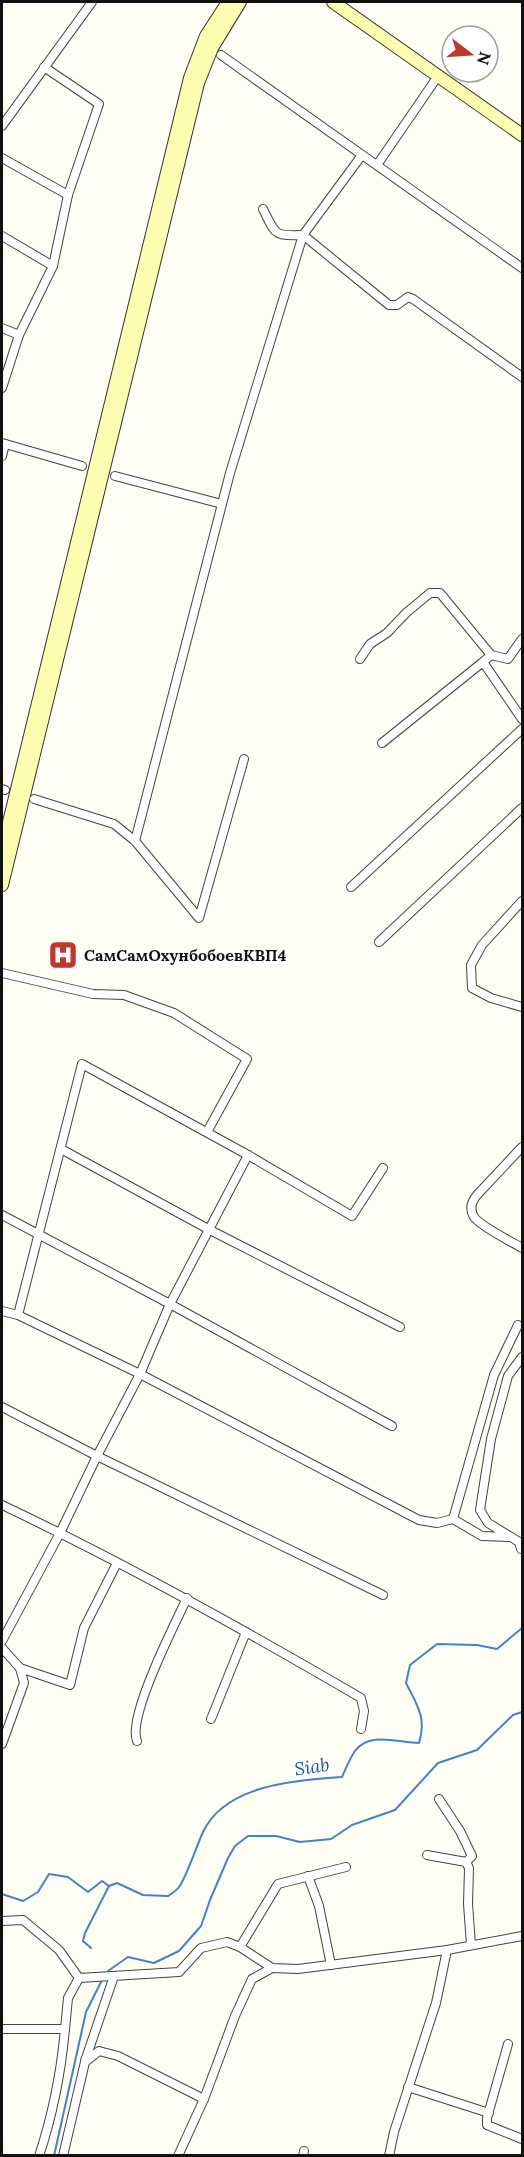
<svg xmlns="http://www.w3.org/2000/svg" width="524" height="2157" viewBox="0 0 524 2157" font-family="Lora,serif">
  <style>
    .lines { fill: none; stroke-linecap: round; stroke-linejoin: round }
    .stream { stroke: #4283cb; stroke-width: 2 }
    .street-casing { stroke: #434343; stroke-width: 10 }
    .secondary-casing { stroke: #323232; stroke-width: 14 }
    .street { stroke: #fff; stroke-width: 8 }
    .secondary { stroke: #fcfdb1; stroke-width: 12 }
    .labels { text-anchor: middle; stroke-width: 6; stroke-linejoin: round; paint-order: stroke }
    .poi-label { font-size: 16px; font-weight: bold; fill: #101010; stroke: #fff; text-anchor: start }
    .water-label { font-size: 18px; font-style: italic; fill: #1b55a1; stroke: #fff }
  </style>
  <rect width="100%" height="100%" fill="#fffef4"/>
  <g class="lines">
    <g class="stream">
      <polyline points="2,1894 23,1901 38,1892 49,1874 68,1877 88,1892 102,1881 109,1886"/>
      <path d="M 91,1948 L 83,1941 L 85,1933 L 109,1886 L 117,1883 L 143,1895 L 168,1896 C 171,1894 176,1891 179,1887 C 186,1878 197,1845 203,1832 C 225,1785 295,1780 342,1777 C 346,1768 350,1758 355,1751 C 369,1731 399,1743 419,1743 C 427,1718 417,1705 406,1683 L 410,1665 L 437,1644 L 477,1645 L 497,1649 L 522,1628"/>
      <polyline points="108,1971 128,1957 154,1963 179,1951 201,1926 210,1900 228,1858 235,1846 248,1836 276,1836 300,1842 331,1839 352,1825 395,1810 438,1763 477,1750 513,1715 522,1712"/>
      <polyline points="54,2156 86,2012 101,1982"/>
    </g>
    <g class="street-casing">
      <g id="street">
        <polyline points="221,55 522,268"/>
        <polyline points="2,126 92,2"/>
        <polyline points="362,155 303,235 389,305 397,305 408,297 413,299 522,377"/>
        <polyline points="2,158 68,195"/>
        <polyline points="377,165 438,76"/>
        <polyline points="2,236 53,266"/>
        <polyline points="2,328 19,335"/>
        <polyline points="2,388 19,335 53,266 68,195 99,104 44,67"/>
        <polyline points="2,443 82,466"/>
        <polyline points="2,456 5,444"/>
        <polyline points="115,476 222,504"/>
        <polyline points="491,655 508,659 522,639"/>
        <polyline points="360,659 370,644 387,633 406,613 430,593 440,593 491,655 483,662"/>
        <polyline points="382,743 483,662 522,719"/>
        <polyline points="2,789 5,790"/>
        <polyline points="34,799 114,824 135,841 199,918 244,759"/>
        <path d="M 135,841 L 230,473 L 303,235 C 273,236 276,235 263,209"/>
        <polyline points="351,887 522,729"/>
        <polyline points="522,901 482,945 471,965 472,988 491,998 522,1007"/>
        <polyline points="379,942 522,808"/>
        <polyline points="2,973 93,994 124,995 174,1013 247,1059 207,1132"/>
        <path d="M 522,1147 L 477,1195 C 472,1201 469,1209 474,1217 C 480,1226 512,1242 522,1248"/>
        <polyline points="61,1149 210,1230 400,1327"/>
        <polyline points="383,1168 352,1216 248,1155 82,1064 18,1315 140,1374 419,1520 437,1523 453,1519 482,1536 511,1537 488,1523 480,1510 491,1439 508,1376 522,1357"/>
        <polyline points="2,1215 170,1304 392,1426"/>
        <polyline points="2,1311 18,1315"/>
        <polyline points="2,1407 97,1456 383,1595"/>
        <path d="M 2,1505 C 125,1563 243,1629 361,1698 L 364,1711 L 361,1729"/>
        <polyline points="453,1519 494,1375 518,1325"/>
        <polyline points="511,1537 519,1542 521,1549"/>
        <polyline points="2,1641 60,1533 97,1456 140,1374 170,1304 248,1155"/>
        <polyline points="2,1648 20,1668 24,1683 2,1744"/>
        <polyline points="20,1668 70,1685 84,1628 117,1563"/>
        <polyline points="211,1719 246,1632"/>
        <path d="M 137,1741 C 127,1717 175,1624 187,1598"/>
        <polyline points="439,1799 460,1831 472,1856 466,1862"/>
        <polyline points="427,1855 466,1862 469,1868 468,1904 471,1945"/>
        <polyline points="308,1876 319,1906 331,1965"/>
        <polyline points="2,1921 23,1920 59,1950 79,1978"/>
        <polyline points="240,1947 278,1884 346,1867"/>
        <polyline points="79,1978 179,1972 201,1948 227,1942 240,1947 272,1968 298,1969 447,1950 522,1936"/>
        <path d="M 2,2029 L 65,2029 C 61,2073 53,2114 39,2156"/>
        <polyline points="65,2029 68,1998 79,1978"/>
        <polyline points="508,2044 487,2118 487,2125 522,2139"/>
        <polyline points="85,2061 114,1976"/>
        <polyline points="408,2087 489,2113"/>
        <polyline points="63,2156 85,2062 99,2051 118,2056 204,2099"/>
        <polyline points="178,2156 204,2099 235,2016 252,1979 272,1968"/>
        <polyline points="303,2156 304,2151"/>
        <polyline points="389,2156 394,2132 436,2003 447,1950"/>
      </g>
    </g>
    <g class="secondary-casing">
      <g id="secondary">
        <polyline points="333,2 522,135"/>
        <polyline points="2,851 190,78 206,36 228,2"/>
        <polyline points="2,885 198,83 212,48 240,2"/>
      </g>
    </g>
    <use href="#street" class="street"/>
    <use href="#secondary" class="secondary"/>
  </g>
  <defs>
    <g id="hospital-square" transform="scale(1.5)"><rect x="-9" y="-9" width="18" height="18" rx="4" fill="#bf362a" stroke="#fff"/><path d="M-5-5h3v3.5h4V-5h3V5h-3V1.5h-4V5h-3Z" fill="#fff"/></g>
  </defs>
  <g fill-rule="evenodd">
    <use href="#hospital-square" x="63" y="955"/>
  </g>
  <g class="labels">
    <g class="poi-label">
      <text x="84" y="961">СамСамОхунбобоевКВП4</text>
    </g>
    <g class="water-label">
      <text transform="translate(312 1767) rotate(-8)" y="6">Siab</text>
    </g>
  </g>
  <rect width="524" height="2157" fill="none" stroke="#101010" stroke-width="6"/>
  <g transform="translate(470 54) rotate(107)"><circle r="28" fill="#ffffff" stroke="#9f9f9f" stroke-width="1.5"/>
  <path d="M0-4.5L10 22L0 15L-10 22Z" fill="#bf362a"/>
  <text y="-9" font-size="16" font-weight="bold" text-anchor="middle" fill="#101010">N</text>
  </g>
</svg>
